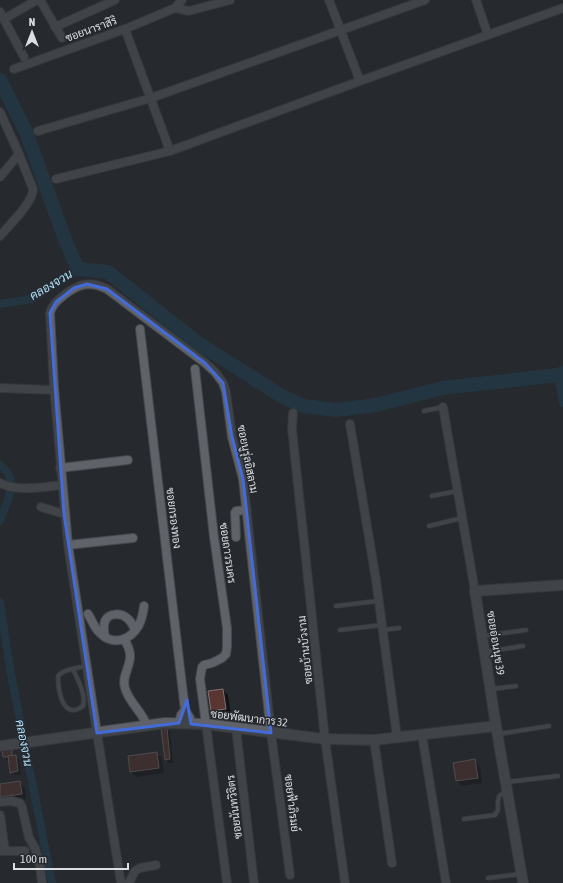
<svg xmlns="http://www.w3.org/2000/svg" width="563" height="883" viewBox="0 0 563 883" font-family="'Asap Condensed',Sarabun,sans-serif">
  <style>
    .shadow { fill: #0007 }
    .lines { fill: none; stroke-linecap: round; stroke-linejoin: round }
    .canal { stroke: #204457; stroke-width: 8 }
    .river { stroke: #204457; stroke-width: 14 }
    .building { fill: #5a3633; stroke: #7c7473 }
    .service-casing { stroke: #44474b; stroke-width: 5.5 }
    .minor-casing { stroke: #44474b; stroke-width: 10 }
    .tertiary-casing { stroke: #44474b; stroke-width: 12 }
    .service { stroke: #5f6268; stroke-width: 4 }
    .minor { stroke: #5f6268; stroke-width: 8 }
    .tertiary { stroke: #5f6268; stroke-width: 10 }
    .marked { fill: none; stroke: #436bda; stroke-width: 3; stroke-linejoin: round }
    .labels { text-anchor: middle; stroke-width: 3; stroke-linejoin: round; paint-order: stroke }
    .street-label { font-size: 11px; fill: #dcdee2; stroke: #26292e }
    .water-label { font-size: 12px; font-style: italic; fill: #ade0fc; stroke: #26292e }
  </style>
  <rect width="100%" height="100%" fill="#26292e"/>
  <g class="shadow">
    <polygon points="223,690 228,695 231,714 217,716 211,710"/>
    <polygon points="166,729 170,732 173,763 169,763 166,760"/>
    <polygon points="11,751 19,760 21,775 15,775 11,772 9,760 7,760 4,757"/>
    <polygon points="156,753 162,758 164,773 137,777 131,772"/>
    <polygon points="474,761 480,766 482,783 462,786 457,781"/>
    <polygon points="20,783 25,788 26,799 0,803 0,785"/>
  </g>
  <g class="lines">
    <g class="canal">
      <polyline points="0,304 32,299 78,269"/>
      <polyline points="558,375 563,403"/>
      <path d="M 0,465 C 4,469 9,472 10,478 C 14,490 4,509 0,521"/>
      <polyline points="0,602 10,669 52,883"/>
    </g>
    <polyline class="river" points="0,80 26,132 66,242 78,269 108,272 198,343 283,397 304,406 336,410 376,405 443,388 558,375 563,373"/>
  </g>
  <g class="building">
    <polygon points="223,689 226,709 211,711 208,691"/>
    <polygon points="161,728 167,728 170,759 165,760"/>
    <polygon points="2,750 12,750 12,757 3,757"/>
    <polygon points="157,752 159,768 130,772 128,756"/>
    <polygon points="16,755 18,771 10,773 8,756"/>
    <polygon points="475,759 478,778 456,781 453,763"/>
    <polygon points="20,781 22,794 0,797 0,784"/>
  </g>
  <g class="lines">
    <g class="service-casing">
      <g id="service">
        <polyline points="424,411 443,407"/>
        <polyline points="432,496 457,491"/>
        <polyline points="429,526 462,518"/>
        <polyline points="336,606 378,601"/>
        <polyline points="340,630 382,625"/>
        <polyline points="383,630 399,628"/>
        <polyline points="483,636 526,630"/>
        <polyline points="485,652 523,646"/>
        <path d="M 73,669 C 78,680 86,694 83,706 C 63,721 58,691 58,676 C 64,669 77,668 86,666"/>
        <polyline points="491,689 516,686"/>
        <polyline points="498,734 549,726"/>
        <polyline points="507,782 558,776"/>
        <path d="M 464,819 L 495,815 L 498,810 C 498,800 496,794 508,792"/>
        <polyline points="488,878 521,874"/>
      </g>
    </g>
    <g class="minor-casing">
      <g id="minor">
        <polyline points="40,0 62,38"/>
        <polyline points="329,0 360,81"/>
        <polyline points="476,0 488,35"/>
        <polyline points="175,8 189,11 230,0"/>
        <polyline points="0,12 24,57"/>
        <polyline points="4,19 37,0"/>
        <polyline points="55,27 115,0"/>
        <polyline points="125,29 170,151"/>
        <polyline points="14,69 125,29 175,8 182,0"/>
        <path d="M 0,112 L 19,154 L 33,189 C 33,203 9,225 0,236"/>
        <polyline points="38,131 151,98 425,0"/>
        <polyline points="0,177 19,154"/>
        <polyline points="56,179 170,151 360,81 563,8"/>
        <polyline points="140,329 185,710 190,718 191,724"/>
        <polyline points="195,369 214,537 227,628 227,647 226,654 222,658 212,663 204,665 202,667 200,679 227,883"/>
        <polyline points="0,388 54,390"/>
        <polyline points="443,407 475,591"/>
        <polyline points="293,413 292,429 325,739 345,883"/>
        <polyline points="350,424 376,580 397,737"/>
        <polyline points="60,468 128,460"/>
        <path d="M 0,483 C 17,492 43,487 62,485"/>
        <polyline points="41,507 64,514"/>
        <polyline points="236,537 235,513 236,511 247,510"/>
        <polyline points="68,545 133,538"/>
        <path d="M 88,614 C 92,620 94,628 100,633 C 113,646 130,641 139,625 C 142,619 143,613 144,606"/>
        <path d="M 105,637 C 104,632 103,626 105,621 C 109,612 122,613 128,619 C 132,622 133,626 135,630"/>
        <path d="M 125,640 C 127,645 130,649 130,655 C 131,667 121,676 125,688 C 129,703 143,712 147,726"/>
        <polyline points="179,723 181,715 185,710"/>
        <polyline points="236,728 254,883"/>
        <polyline points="422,735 446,883"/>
        <polyline points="374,740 392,863"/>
        <polyline points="0,802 11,801 20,803 22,807 29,838 35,848 40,866 42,883"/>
        <polyline points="0,815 5,851"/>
        <polyline points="1,851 25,851"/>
        <path d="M 121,883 L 97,733 L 68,545 L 54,387 L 50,313 C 52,305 57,301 63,296 C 78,284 89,280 107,289 L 205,363 L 215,372 L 223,383 L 226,392 L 232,437 L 243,479 L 271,733 L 290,875"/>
        <polyline points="129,883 135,871 140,868 156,865"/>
      </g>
    </g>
    <g class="tertiary-casing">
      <g id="tertiary">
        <polyline points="0,746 165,723 205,724 325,739 374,740 496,726"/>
        <polyline points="523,883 496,726 475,591 563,585"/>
      </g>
    </g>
    <use href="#service" class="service"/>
    <use href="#minor" class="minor"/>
    <use href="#tertiary" class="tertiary"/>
  </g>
  <path d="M0 0H563V883H0ZM 87,284 L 107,289 L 205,363 L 223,383 L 232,437 L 243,479 L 271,733 L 191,724 L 187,700 L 179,723 L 97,733 L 64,514 L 50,313 L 56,302 L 74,288 Z" fill="#26292e" fill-opacity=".55" fill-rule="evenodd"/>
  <path class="marked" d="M 87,284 L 107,289 L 205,363 L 223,383 L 232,437 L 243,479 L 271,733 L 191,724 L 187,700 L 179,723 L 97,733 L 64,514 L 50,313 L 56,302 L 74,288 Z"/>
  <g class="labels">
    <g class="street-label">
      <text transform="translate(91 29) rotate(-20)" y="4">ซอยนาราสิริ</text>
      <text transform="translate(248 459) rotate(79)" y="4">ซอยนูรุ่ลอิสลาม</text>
      <text transform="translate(174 518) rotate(83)" y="4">ซอยกรองทอง</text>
      <text transform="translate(228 553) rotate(82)" y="4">ซอยถาวรนคร</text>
      <text transform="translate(496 643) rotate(81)" y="4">ซอยอ่อนนุช 39</text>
      <text transform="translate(305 650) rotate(-96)" y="4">ซอยบ้านบัวงาม</text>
      <text transform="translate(249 718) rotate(7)" y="4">ซอยพัฒนาการ 32</text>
      <text transform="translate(292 803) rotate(83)" y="4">ซอยฟ้าภิรมย์</text>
      <text transform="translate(234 807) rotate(-97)" y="4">ซอยนันทวิจิตร</text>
    </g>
    <g class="water-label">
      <text transform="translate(51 285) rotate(-31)" y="4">คลองจวน</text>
      <text transform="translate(24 743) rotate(79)" y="4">คลองจวน</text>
    </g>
  </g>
  <g transform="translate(32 32)" stroke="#26292e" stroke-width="3" paint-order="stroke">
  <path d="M0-3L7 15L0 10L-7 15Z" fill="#dcdee2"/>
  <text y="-6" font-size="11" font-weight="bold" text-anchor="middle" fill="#dcdee2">N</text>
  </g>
  <path d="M14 863v6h114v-6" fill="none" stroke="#dcdee2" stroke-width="2"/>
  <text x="20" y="863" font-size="12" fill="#dcdee2" stroke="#26292e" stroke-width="3" paint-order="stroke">100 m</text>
</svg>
